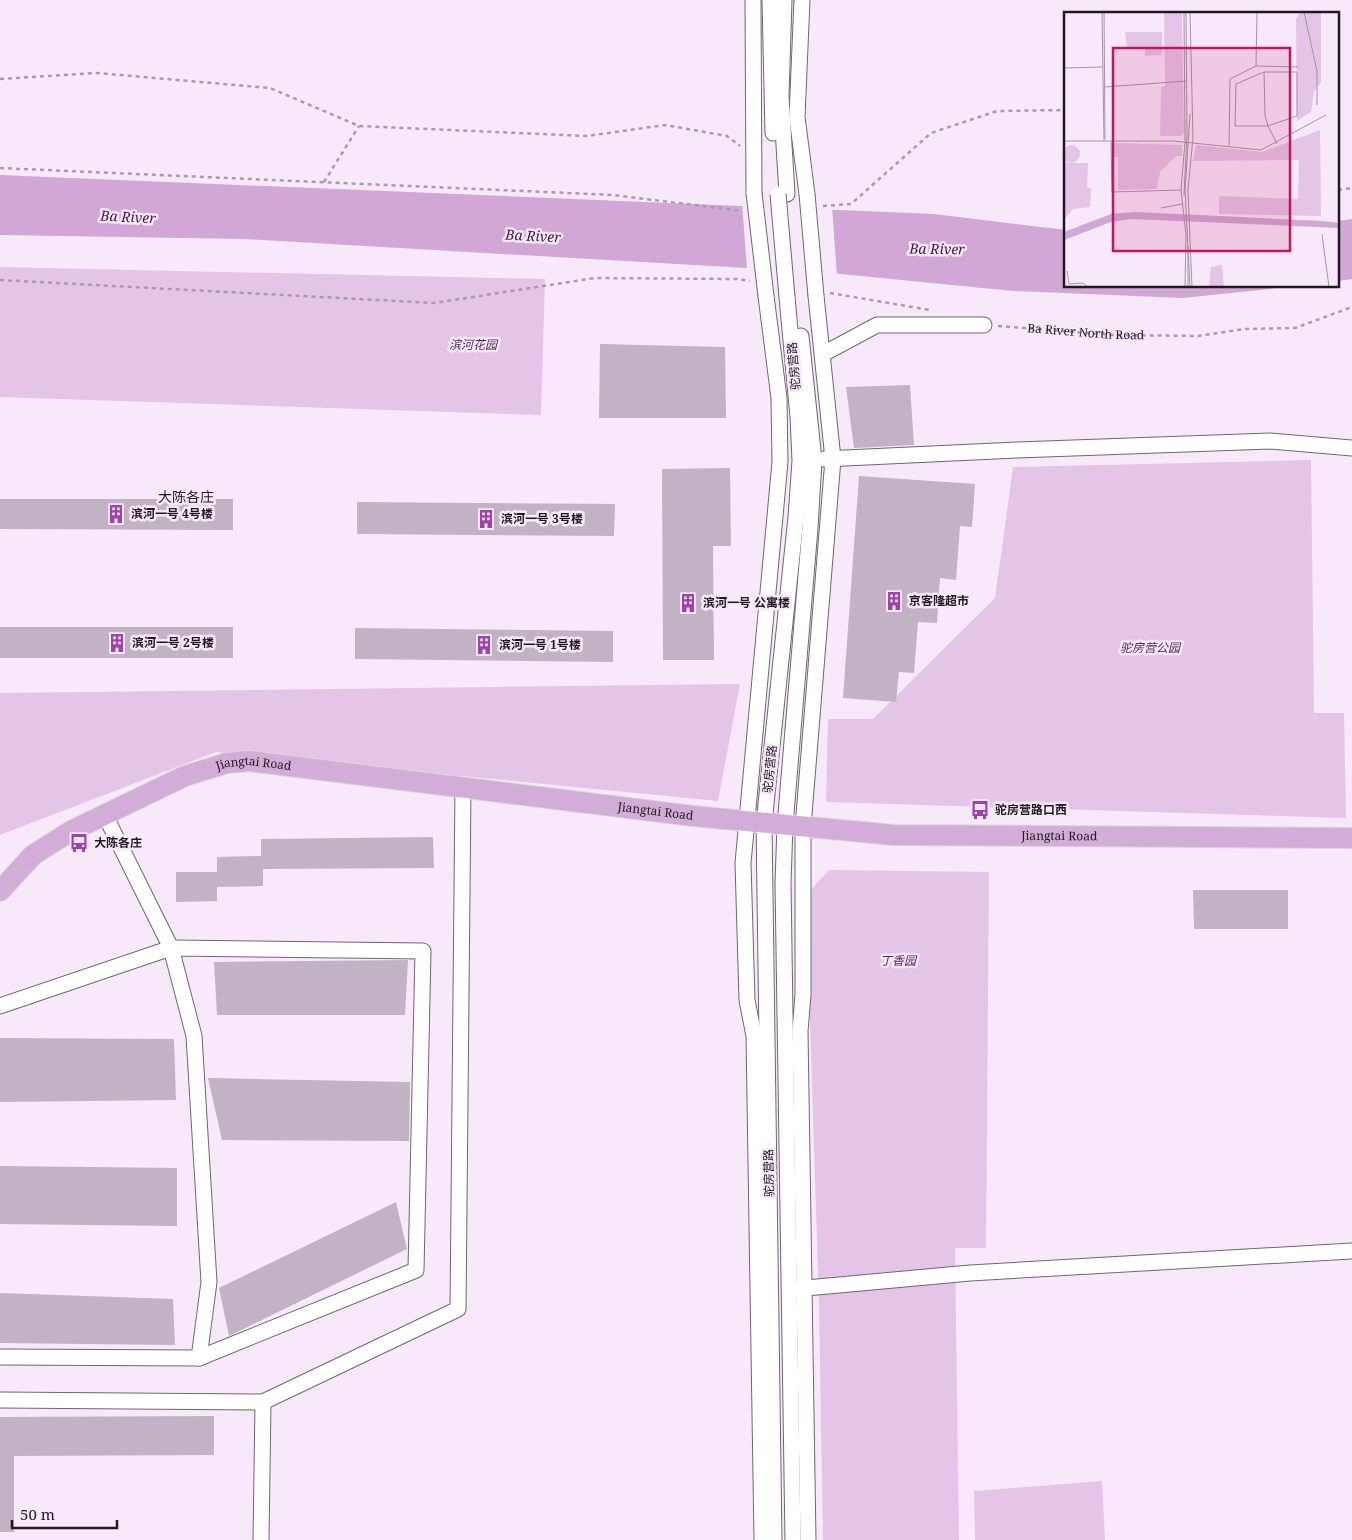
<svg xmlns="http://www.w3.org/2000/svg" width="1352" height="1540" viewBox="0 0 1352 1540" font-family="'Noto Serif','Noto Sans SC',serif">
  <style>
    .green { fill: #e4c5e8 }
    .water { fill: #d0a7d5 }
    .pier { fill: #f8e9fa }
    .building { fill: #c1b3c3 }
    .lines { fill: none; stroke-linecap: round; stroke-linejoin: round }
    .minor-casing { stroke: #726473; stroke-width: 17 }
    .major-casing { stroke: #d7d6d7; stroke-width: 22 }
    .path { stroke: #a89ca9; stroke-width: 2.5; stroke-dasharray: 4 4; stroke-linecap: butt }
    .minor { stroke: #fff; stroke-width: 15 }
    .major { stroke: #d2add7; stroke-width: 20 }
    .minor-bridge-casing { stroke: #726473; stroke-width: 17; stroke-linecap: butt }
    .minor-bridge { stroke: #fff; stroke-width: 15 }
    .labels { text-anchor: middle; stroke-width: 5; stroke-linejoin: round; paint-order: stroke }
    .street-label { font-size: 12px; fill: #201a20; stroke: #f8e9fa }
    .park-label { font-size: 12px; font-style: italic; fill: #56245d; stroke: #f8e9fa }
    .poi-label { font-size: 12px; font-weight: bold; fill: #201a20; stroke: #f8e9fa; text-anchor: start }
    .water-label { font-size: 14px; font-style: italic; fill: #43124a; stroke: #f8e9fa }
    .neighbourhood-label { font-size: 14px; fill: #201a20; stroke: #f8e9fa }
    .inset-road { fill: none; stroke: #a296a3; stroke-width: 1 }
    .view { fill: #c2185b; fill-opacity: 0.15; stroke: #c2185b; stroke-width: 2.5 }
    .inset-edge { fill: none; stroke: #201a20; stroke-width: 2.5 }
  </style>
  <rect width="100%" height="100%" fill="#f8e9fa"/>
  <g class="green">
    <polygon points="0,267 545,279 541,415 0,397"/>
    <polygon points="1311,460 1314,713 1344,713 1346,818 826,802 828,719 873,719 995,598 1013,467"/>
    <polygon points="740,684 718,801 216,752 0,835 0,693"/>
    <polygon points="829,870 989,872 986,1248 955,1248 959,1540 823,1540 819,1304 806,895"/>
    <polygon points="1102,1481 1105,1540 975,1540 974,1491"/>
  </g>
  <g class="water">
    <polygon points="0,175 934,214 1066,230 1066,286 1297,286 1183,298 1013,291 831,273 244,239 0,235"/>
    <polygon points="1352,219 1352,279 1338,281 1338,221"/>
  </g>
  <polygon class="pier" points="742,202 832,207 837,276 747,270"/>
  <g class="building">
    <polygon points="600,344 725,347 726,418 599,418"/>
    <polygon points="910,385 914,445 854,448 846,387"/>
    <polygon points="730,468 731,546 713,546 714,660 663,660 662,469"/>
    <polygon points="859,476 975,484 972,527 960,526 956,580 940,578 937,623 918,622 914,673 899,672 896,702 843,698"/>
    <polygon points="0,499 233,499 233,530 0,529"/>
    <polygon points="357,502 615,504 614,536 357,534"/>
    <rect x="0" y="627" width="233" height="31"/>
    <polygon points="355,628 613,631 613,662 355,659"/>
    <polygon points="433,837 434,868 263,869 263,886 217,887 217,901 176,902 176,872 217,872 217,857 261,856 261,839"/>
    <polygon points="1193,890 1288,890 1288,929 1194,929"/>
    <polygon points="408,960 405,1015 217,1015 214,962"/>
    <polygon points="0,1038 174,1039 176,1100 0,1102"/>
    <polygon points="208,1078 410,1082 409,1141 222,1140"/>
    <polygon points="0,1166 177,1168 177,1226 0,1224"/>
    <polygon points="396,1202 407,1249 229,1336 219,1288"/>
    <polygon points="0,1293 173,1299 175,1345 0,1343"/>
    <polygon points="214,1416 214,1455 14,1456 14,1532 0,1532 0,1417"/>
  </g>
  <g class="lines">
    <g class="minor-casing">
      <g id="minor">
        <polyline points="753,0 754,193"/>
        <polyline points="770,0 773,133"/>
        <polyline points="784,0 781,96 787,194"/>
        <polyline points="802,0 797,117 807,194"/>
        <polyline points="823,354 877,325 984,325"/>
        <polyline points="824,459 1017,450 1270,441 1352,448"/>
        <polyline points="104,813 171,948 194,1036 209,1282 199,1358"/>
        <polyline points="0,1006 171,948 423,951 416,1270 199,1358 0,1357"/>
        <polyline points="795,1289 970,1273 1352,1251"/>
        <polyline points="0,1400 263,1402 458,1309 463,787"/>
        <polyline points="261,1540 263,1402"/>
        <polyline points="762,1540 754,1036 747,1000 743,863 780,462 779,398 766,296"/>
        <polyline points="774,1540 764,823 796,517 800,461 798,417 787,297"/>
        <polyline points="793,1540 783,883 785,825 810,528 814,460 801,336"/>
        <polyline points="808,1540 800,1031 803,995 803,827 833,459 816,296"/>
      </g>
    </g>
    <g class="major-casing">
      <g id="major">
        <path id="s2" d="M 0,891 L 33,855 L 71,831 L 185,776 L 227,763 L 249,761 L 693,816 L 894,835 L 1352,838"/>
      </g>
    </g>
    <g class="path">
      <polyline points="0,79 97,73 270,88 359,126 587,136 665,125 727,136 740,146"/>
      <polyline points="0,168 614,195 742,211"/>
      <polyline points="324,182 359,126"/>
      <polyline points="1338,190 1352,188"/>
      <polyline points="823,206 851,204 931,133 997,111 1066,110"/>
      <polyline points="0,280 434,303 595,278 737,279 750,281"/>
      <polyline points="830,293 930,310"/>
      <path id="s1" d="M 998,326 L 1114,335 L 1198,336 L 1244,329 L 1295,328 L 1352,307"/>
    </g>
    <use href="#minor" class="minor"/>
    <use href="#major" class="major"/>
    <g class="minor-bridge-casing">
      <g id="minor-bridge">
        <polyline points="754,193 766,296"/>
        <polyline points="778,194 787,297"/>
        <polyline points="807,194 816,296"/>
      </g>
    </g>
    <use href="#minor-bridge" class="minor-bridge"/>
  </g>
  <defs>
    <g id="building-bare" transform="scale(1.5)"><path d="M-4-6H4V6H1V3H-1V6H-4ZM-2.5-4.3h1.7v1.8h-1.7ZM.8-4.3h1.7v1.8H.8ZM-2.5-1h1.7V.8h-1.7ZM.8-1h1.7V.8H.8Z" fill="#9f42ac" stroke="#f8e9fa" stroke-width="2.5" paint-order="stroke"/></g>
    <g id="bus-bare" transform="scale(1.5)"><path d="M-5-6H5V4H4V6H2V4H-2V6H-4V4H-5ZM-3.5-4V0h7V-4ZM-3.5 1.2v1.5H-2V1.2ZM2 1.2v1.5H3.5V1.2Z" fill="#9f42ac" stroke="#f8e9fa" stroke-width="2.5" paint-order="stroke"/></g>
  </defs>
  <g fill-rule="evenodd">
    <use href="#building-bare" x="116" y="514"/>
    <use href="#building-bare" x="486" y="519"/>
    <use href="#building-bare" x="894" y="601"/>
    <use href="#building-bare" x="688" y="603"/>
    <use href="#building-bare" x="117" y="643"/>
    <use href="#building-bare" x="484" y="645"/>
    <use href="#bus-bare" x="980" y="810"/>
    <use href="#bus-bare" x="79" y="843"/>
  </g>
  <g class="labels">
    <g class="street-label">
      <text dy="4" stroke="none"><textPath href="#s1" startOffset="88">Ba River North Road</textPath></text>
      <text transform="translate(794 366) rotate(-95)" y="4">驼房营路</text>
      <text dy="4" stroke="none"><textPath href="#s2" startOffset="291">Jiangtai Road</textPath></text>
      <text transform="translate(770 769) rotate(-84)" y="4">驼房营路</text>
      <text dy="4" stroke="none"><textPath href="#s2" startOffset="696">Jiangtai Road</textPath></text>
      <text dy="4" stroke="none"><textPath href="#s2" startOffset="1101">Jiangtai Road</textPath></text>
      <text transform="translate(769 1173) rotate(-91)" y="4">驼房营路</text>
    </g>
    <g class="park-label">
      <text x="473" y="349">滨河花园</text>
      <text x="1150" y="652">驼房营公园</text>
      <text x="898" y="965">丁香园</text>
    </g>
    <g class="poi-label">
      <text x="131" y="518">滨河一号 4号楼</text>
      <text x="501" y="523">滨河一号 3号楼</text>
      <text x="909" y="605">京客隆超市</text>
      <text x="703" y="607">滨河一号 公寓楼</text>
      <text x="132" y="647">滨河一号 2号楼</text>
      <text x="499" y="649">滨河一号 1号楼</text>
      <text x="995" y="814">驼房营路口西</text>
      <text x="94" y="847">大陈各庄</text>
    </g>
    <g class="water-label">
      <text transform="translate(128 217) rotate(3)" y="5">Ba River</text>
      <text transform="translate(533 236) rotate(3)" y="5">Ba River</text>
      <text transform="translate(937 249) rotate(1)" y="5">Ba River</text>
    </g>
    <g class="neighbourhood-label">
      <text x="186" y="502">大陈各庄</text>
    </g>
  </g>
  <g transform="translate(1064 12)">
    <rect width="275" height="275" fill="#f8e9fa"/>
    <path d="M 100,0 L 118,0 L 120,121 L 117,124 L 96,124 L 97,75 L 101,74 ZM 236,0 L 257,0 L 257,70 L 250,79 L 247,100 L 233,109 L 232,7 ZM 61,20 L 98,20 L 98,43 L 81,44 L 81,36 L 63,35 ZM 256,118 L 257,204 L 155,202 L 155,184 L 234,187 L 235,148 L 129,149 L 132,133 L 198,140 ZM 49,131 L 118,133 L 118,144 L 112,144 L 96,160 L 93,177 L 54,178 L 54,145 L 50,145 ZM-2 142a9 9 0 1 1 18 0a9 9 0 1 1-18 0ZM 0,151 L 24,151 L 23,175 L 27,176 L 26,195 L 9,197 L 0,208 ZM 158,253 L 160,275 L 145,275 L 147,255 Z" fill="#e4c5e8"/>
    <path d="M 71,200 L 258,209 L 275,211 L 275,216 L 67,207 L 47,210 L 0,228 L 0,220 L 26,210 L 47,202 Z" fill="#d0a7d5"/>
    <path class="inset-road" d="M 38,0 L 40,129M 40,0 L 41,127M 120,0 L 121,130 L 117,178 L 122,223 L 121,275M 126,0 L 129,125 L 124,178 L 128,275M 240,0 L 253,59 L 253,93M 192,54 L 193,0M 0,56 L 39,55M 200,60 L 172,72 L 171,114 L 204,114 L 233,104 L 233,60 L 200,60 L 201,103 L 204,114 L 213,132M 41,75 L 122,69M 126,102 L 121,178 L 126,275M 0,129 L 109,129 L 197,138 L 262,103M 47,130 L 48,180 L 117,178M 165,135 L 166,67 L 192,54 L 234,55M 120,183 L 123,123 L 122,0M 97,196 L 118,192M 258,222 L 265,275M 124,234 L 124,275M 3,259 L 5,272 L 19,271 L 24,275"/>
    <path class="view" d="M 49,36 L 226,36 L 226,239 L 49,239 Z"/>
    <rect width="275" height="275" class="inset-edge"/>
  </g>
  <path d="M12 1520v8h105v-8" fill="none" stroke="#201a20" stroke-width="2.5"/>
  <text x="20" y="1520" font-size="15" fill="#201a20" stroke="#f8e9fa" stroke-width="4" paint-order="stroke">50 m</text>
</svg>
